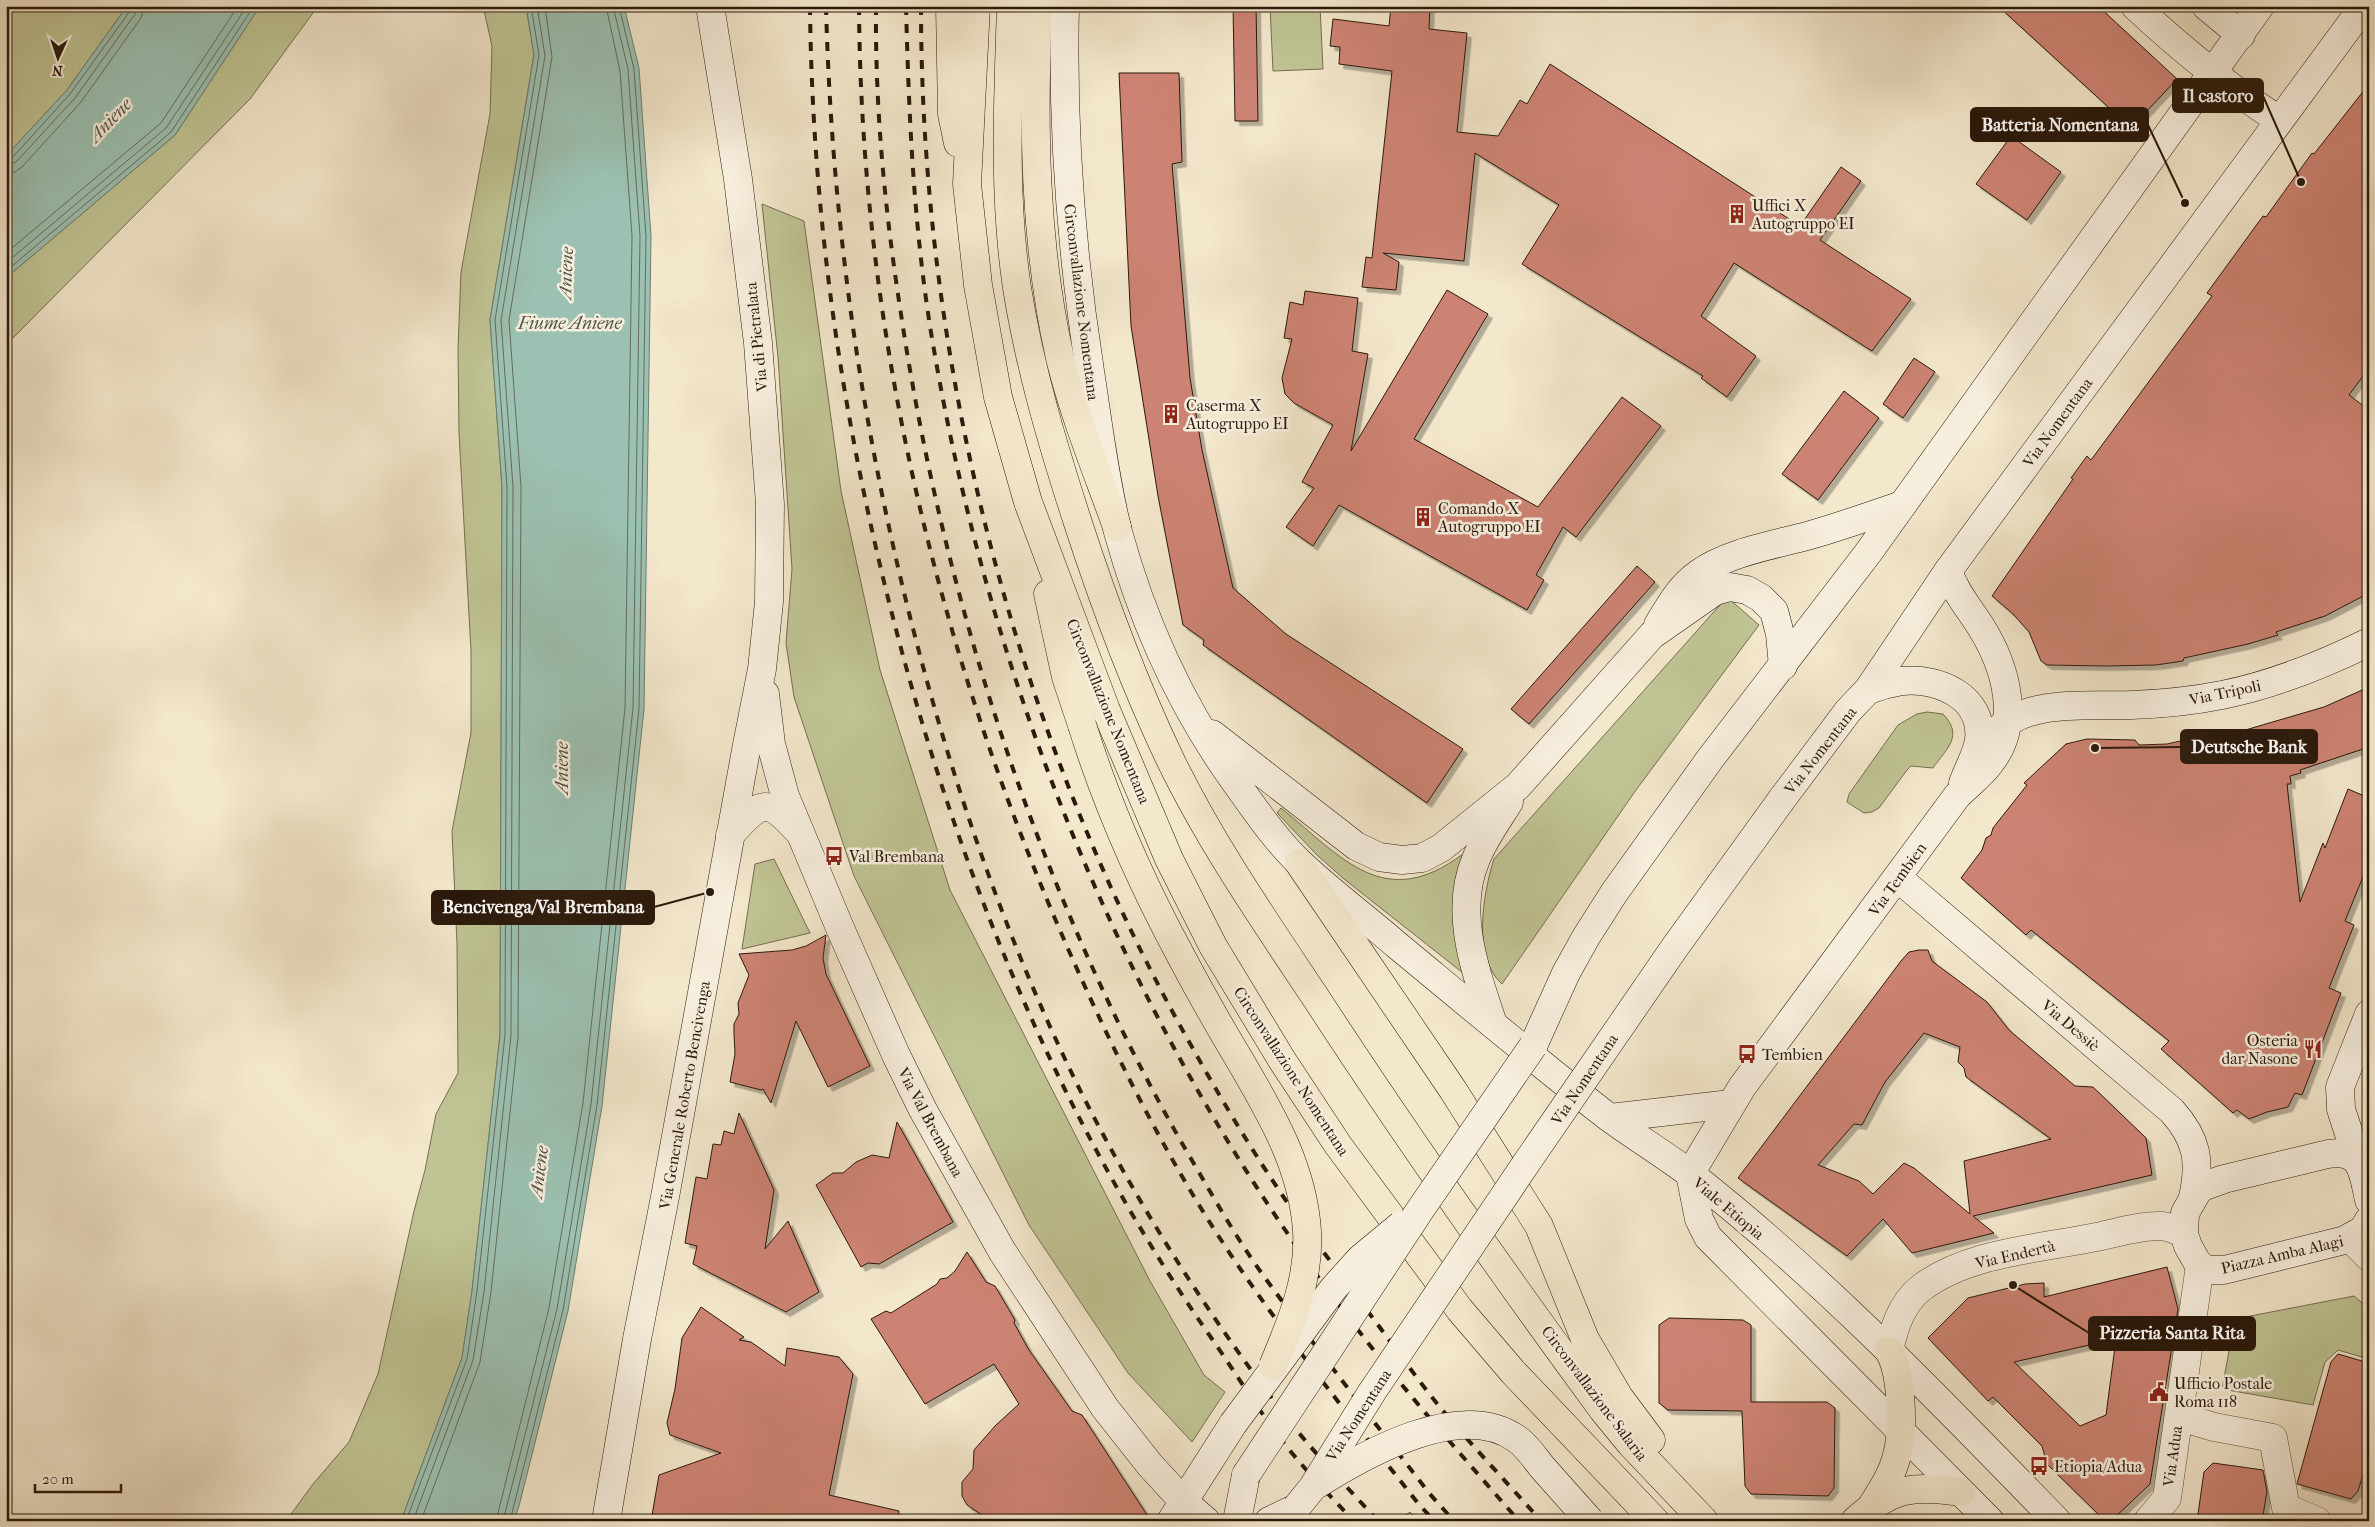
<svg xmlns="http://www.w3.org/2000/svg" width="2375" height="1527" viewBox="0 0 2375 1527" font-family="'IM FELL French Canon',serif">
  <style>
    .green { fill: #c0c494; stroke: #756e50 }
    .water { fill: #9cc1b2; stroke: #6e7e6f }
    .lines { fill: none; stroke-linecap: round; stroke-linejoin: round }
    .shore { stroke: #636d5e; stroke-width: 1 }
    .building { fill: #cd8373; stroke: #2a190b; fill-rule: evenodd; filter: url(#shadow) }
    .street-casing { stroke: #5c4c3b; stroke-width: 29 }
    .secondary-casing { stroke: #2a190b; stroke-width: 29 }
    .highway-casing { stroke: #2a190b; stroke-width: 29 }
    .street { stroke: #f7efde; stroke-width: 28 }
    .secondary { stroke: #f7efde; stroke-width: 28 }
    .highway { stroke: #f3e7cc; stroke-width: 28 }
    .rail { stroke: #2a190b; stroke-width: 4; stroke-dasharray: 9 9; stroke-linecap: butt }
    .secondary-bridge-casing { stroke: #2a190b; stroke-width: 29; stroke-linecap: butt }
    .highway-bridge-casing { stroke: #2a190b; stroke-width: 29; stroke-linecap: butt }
    .secondary-bridge { stroke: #f7efde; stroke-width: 28 }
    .highway-bridge { stroke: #f3e7cc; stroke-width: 28 }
    .labels { text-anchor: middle; stroke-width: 5; stroke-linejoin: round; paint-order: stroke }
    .poi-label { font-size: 16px; fill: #2a190b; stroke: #f7efde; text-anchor: start }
    .street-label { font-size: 16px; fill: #2a190b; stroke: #f7efde }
    .water-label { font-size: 18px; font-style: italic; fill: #525445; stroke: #f7efde }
    .leader { fill: none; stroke: #2a190b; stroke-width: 2 }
    .callout-dot { fill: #2a190b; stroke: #f7efde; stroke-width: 2 }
    .callout { fill: #2a190b; stroke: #2a190b; stroke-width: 2 }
    .callout-label { font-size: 18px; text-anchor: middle; font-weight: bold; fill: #fff }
  </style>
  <defs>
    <filter id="shadow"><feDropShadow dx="4.5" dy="4.5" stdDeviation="0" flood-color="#0004"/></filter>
  </defs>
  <rect width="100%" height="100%" fill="#f3e7cc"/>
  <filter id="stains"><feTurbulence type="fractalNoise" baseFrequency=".004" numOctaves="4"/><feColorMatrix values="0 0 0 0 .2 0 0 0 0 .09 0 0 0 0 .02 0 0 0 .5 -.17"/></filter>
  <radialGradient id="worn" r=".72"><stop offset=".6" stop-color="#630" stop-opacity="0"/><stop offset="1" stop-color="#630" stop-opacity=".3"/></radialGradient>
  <g class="green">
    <polygon points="6,6 127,6 67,90 6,156"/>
    <polygon points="260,6 318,6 250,99 6,345 6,278 175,135"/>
    <polygon points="483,6 526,6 534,54 490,320 502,487 500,1035 472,1291 462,1358 401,1521 286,1521 313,1484 349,1442 378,1374 414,1211 425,1170 436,1114 458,1073 457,944 452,831 471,733 471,651 459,433 458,349 461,272 490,114 492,46"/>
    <polygon points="1270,6 1320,6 1323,69 1273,71"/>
    <polygon points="762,204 804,221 841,491 880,670 950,890 1150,1281 1204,1375 1225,1392 1192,1442 1128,1373 1029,1225 854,876 794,697 786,643 792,569 778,357"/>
    <path d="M 1727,597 L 1759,625 L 1636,790 L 1502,984 C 1472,958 1483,893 1494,859 Z"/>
    <path d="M 1927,712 L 1943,714 C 1964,736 1947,748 1933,768 L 1911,766 L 1907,770 L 1879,808 L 1872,812 L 1864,813 L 1847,802 L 1849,794 L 1898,725 L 1917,714 Z"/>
    <path d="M 1281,808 C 1343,858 1384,913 1463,854 L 1455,935 L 1463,973 L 1344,879 L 1317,855 L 1277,813 Z"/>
    <polygon points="774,859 810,933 742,949 755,864"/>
    <polygon points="2354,1296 2369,1309 2369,1359 2338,1350 2325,1362 2313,1405 2222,1389 2235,1319"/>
    <polygon points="1410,1512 1419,1521 1397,1521"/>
  </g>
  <g class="water">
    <polygon points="127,6 260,6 175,135 6,278 6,156 67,90"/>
    <polygon points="526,6 624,6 639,68 651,236 644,709 602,1106 568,1311 519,1506 514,1521 401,1521 462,1358 472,1291 500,1035 502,487 490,320 534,55"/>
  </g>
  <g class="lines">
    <g class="shore">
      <polyline points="6,159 12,158 70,94 130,11 131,6"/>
      <polyline points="6,166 16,162 75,98 135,14 137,6"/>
      <polyline points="6,173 15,172 22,167 81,102 141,18 144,6"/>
      <polyline points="6,253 161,123 238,6"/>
      <polyline points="6,263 166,128 247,6"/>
      <polyline points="6,271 171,132 254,6"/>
      <polyline points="406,1521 467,1359 477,1291 505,1035 507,487 495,320 539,55 531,6"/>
      <polyline points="413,1521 473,1360 484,1292 511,1036 513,487 501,320 545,56 537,6"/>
      <polyline points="421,1521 480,1362 491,1292 518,1037 521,487 509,320 552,57 545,6"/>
      <polyline points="496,1521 549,1308 583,1103 625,708 632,236 620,71 606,6"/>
      <polyline points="503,1521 557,1309 591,1104 633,708 640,236 628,69 613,6"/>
      <polyline points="510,1521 563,1310 597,1105 639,709 646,236 634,69 619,6"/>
    </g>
  </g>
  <g class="building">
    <polygon points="1233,6 1256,6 1258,121 1235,121"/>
    <polygon points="1391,6 1430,6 1429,29 1467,33 1457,132 1498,136 1520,100 1527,104 1550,64 1800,226 1841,167 1861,181 1820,240 1911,299 1872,351 1734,263 1701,316 1756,356 1727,397 1701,378 1703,376 1522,264 1559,205 1475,153 1464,261 1383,253 1399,262 1396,290 1362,287 1366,257 1372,258 1392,71 1339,64 1340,47 1330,46 1333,19 1389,26"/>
    <polygon points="1998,6 2098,6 2177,79 2131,128"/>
    <polygon points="1119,73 1179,73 1182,162 1172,164 1190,378 1202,450 1233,588 1286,634 1463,749 1427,803 1203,645 1204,640 1183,625 1158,496 1131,326"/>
    <polygon points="2369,84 2369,368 2349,395 2369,410 2369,593 2325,616 2276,632 2278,635 2248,644 2184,658 2183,661 2156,665 2106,666 2047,665 2041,661 2029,632 2013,614 1992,596 2073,479 2071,478 2087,456 2091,460 2212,296 2207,293 2263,216 2266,217 2312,153 2314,154"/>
    <polygon points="2011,136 2061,172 2027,220 1976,184"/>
    <polygon points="1447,290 1488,314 1414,439 1538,507 1622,397 1661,426 1576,537 1563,527 1536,575 1544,580 1527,610 1339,505 1313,546 1286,527 1314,488 1302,482 1333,425 1294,403 1285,394 1282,378 1292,339 1284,338 1290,302 1303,305 1305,291 1358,298 1352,351 1368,354 1351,451"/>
    <polygon points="1914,358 1935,372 1903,418 1883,404"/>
    <polygon points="1844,391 1879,418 1818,500 1782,474"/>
    <polygon points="1637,566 1655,582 1529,724 1511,709"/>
    <polygon points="2369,687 2369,747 2300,770 2301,773 2290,776 2291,784 2287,784 2300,902 2323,843 2325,848 2348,789 2369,798 2369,862 2345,921 2354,925 2329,988 2341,993 2302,1095 2295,1093 2288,1107 2267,1112 2249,1119 2237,1110 2233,1113 2161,1049 2169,1041 2031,930 2026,935 1961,878 1982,850 1986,838 1991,835 1993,828 2027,785 2024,783 2066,744 2087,739 2135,740 2139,745 2167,744 2194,738 2211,740 2324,707"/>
    <polygon points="826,935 823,958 826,974 870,1066 828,1087 796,1021 771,1103 763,1089 761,1090 730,1082 735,1054 734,1034 734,1024 739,1014 738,1003 749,975 739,954 792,950 806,946"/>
    <path d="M 1919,950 L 1928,950 L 1932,961 L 1987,1002 L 2009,1030 L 2075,1086 L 2093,1087 L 2146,1138 L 2152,1175 L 1973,1216 L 1994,1233 L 1912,1253 L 1883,1219 L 1847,1256 L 1738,1178 L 1901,961 L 1909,952 ZM 1924,1033 L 1960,1047 L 1958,1062 L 1964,1068 L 1966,1077 L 2051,1139 L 1964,1161 L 1970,1214 L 1914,1168 L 1904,1163 L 1873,1194 L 1859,1181 L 1818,1165 L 1854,1124 L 1862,1125 L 1885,1082 Z"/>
    <polygon points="739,1113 774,1190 765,1249 788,1221 819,1292 786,1312 693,1264 697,1246 685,1243 696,1177 707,1179 713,1144 721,1145 724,1131 734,1134"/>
    <polygon points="897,1122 953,1222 879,1264 868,1263 861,1267 816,1185 833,1173 843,1173 856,1162 872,1155 889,1158"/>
    <polygon points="967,1252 986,1282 995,1286 1015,1320 1014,1323 1029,1350 1072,1411 1082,1415 1151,1521 991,1521 967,1505 962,1496 962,1482 973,1469 974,1450 996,1425 1019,1404 994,1364 925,1404 871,1319 886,1311 891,1313 937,1284 940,1279 947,1278 955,1271"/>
    <path d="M 2167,1267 L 2178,1309 L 2150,1484 L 2111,1521 L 2105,1521 L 2047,1464 L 2042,1446 L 1993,1397 L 1988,1401 L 1928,1338 L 1968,1298 L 2025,1284 L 2044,1283 L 2044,1297 ZM 2116,1339 L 2106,1415 L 2080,1426 L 2014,1362 Z"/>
    <polygon points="701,1307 744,1337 739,1340 751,1342 785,1366 787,1348 839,1357 853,1374 829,1495 899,1511 898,1521 651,1521 659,1475 721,1453 670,1435 667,1423 675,1389 682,1338"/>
    <polygon points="1669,1318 1743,1320 1751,1325 1751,1402 1827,1402 1835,1408 1834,1488 1828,1496 1751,1494 1745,1486 1742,1411 1668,1410 1659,1403 1659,1325"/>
    <polygon points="2338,1354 2369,1363 2369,1455 2358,1491 2351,1499 2297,1484 2331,1362"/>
    <polygon points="2213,1463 2263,1470 2267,1492 2262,1521 2197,1521 2204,1472"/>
  </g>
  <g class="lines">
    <g class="street-casing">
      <g id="street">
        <path d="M 730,835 C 762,799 767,797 800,833"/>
        <polyline points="2350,1238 2369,1257"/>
        <path d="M 1889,1351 C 1894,1328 1901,1304 1921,1288 C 1967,1253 2036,1249 2091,1238 C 2114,1234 2139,1225 2162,1226 C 2170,1227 2177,1230 2184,1234"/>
        <polyline points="2194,1421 2214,1427 2273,1438 2286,1508 2317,1521"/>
        <polyline points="2148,1521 2167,1498 2200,1265"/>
      </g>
    </g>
    <g class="secondary-casing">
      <g id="secondary">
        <path d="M 1065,6 C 1062,129 1071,250 1090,371 C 1098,423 1105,481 1118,532 C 1143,622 1181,707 1236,783 C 1256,811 1277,842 1302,865 C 1333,894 1367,919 1398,946 C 1467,1003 1536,1061 1607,1116 C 1635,1137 1666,1155 1694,1177 C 1825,1280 1941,1402 2057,1521"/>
        <path d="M 2135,6 C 2181,49 2226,86 2279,120"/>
        <polyline points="2206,6 2241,35"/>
        <path d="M 1658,625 C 1670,605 1679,588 1698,574 C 1726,553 1773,545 1807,536 C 1839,527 1870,516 1902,505"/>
        <path d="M 1868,690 C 1879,686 1890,683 1902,681 C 1938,677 1984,697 1979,740 C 1977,754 1968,769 1963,783"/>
        <polyline points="765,694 771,744 785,796 840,928 896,1055 923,1110 1002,1251 1105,1408 1150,1465 1183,1501 1206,1521"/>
        <path d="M 1996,732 C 2028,698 2088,707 2131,705 C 2161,704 2192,701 2222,695 C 2273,685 2322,665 2369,642"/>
        <polyline points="1212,734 1356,846 1379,857 1402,860 1422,858 1441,848 1518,786 1652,635 1715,591 1730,587 1747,590 1761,598 1774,611 1780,634 1783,666"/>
        <polyline points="1782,799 1848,711 1868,690 1948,571 2364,6"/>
        <path d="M 1898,878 L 2172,1111 C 2197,1139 2201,1161 2193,1197"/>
        <path d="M 1493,1024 C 1476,972 1453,913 1476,859 C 1484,839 1497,821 1509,802"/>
        <polyline points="1533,1046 1566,973 1586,937 1614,893 1710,759 1868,553 2260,6"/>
        <polyline points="1610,1118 1731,1104"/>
        <polyline points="2358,1162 2341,1109 2340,1087 2369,1014"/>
        <path d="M 1690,1174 L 1742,1087 L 1957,796 C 1968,785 1981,775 1990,763 C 2022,723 2006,667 1981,627 C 1969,608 1955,592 1948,571"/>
        <polyline points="1690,1174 1699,1219 1708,1237 1990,1521"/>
        <path d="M 2369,1200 C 2363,1174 2363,1148 2328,1154 L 2224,1179 L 2202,1187 L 2197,1192 L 2185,1213 L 2184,1234 L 2188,1246 L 2197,1262 L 2203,1268 L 2210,1270 L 2224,1270 L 2345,1240 L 2363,1230 L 2369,1220"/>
        <polyline points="606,1521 637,1339 665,1197 746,750 762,669 769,602 770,504 758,343 738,179 710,6"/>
        <polyline points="1171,1521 1233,1424"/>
        <polyline points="1237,1521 1246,1475"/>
        <polyline points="1269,1521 1296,1508"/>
      </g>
    </g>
    <g class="highway-casing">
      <g id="highway">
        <polyline points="950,6 952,114 958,143"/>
        <polyline points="976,6 967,184 978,285 998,397 1028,502 1106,710 1169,859 1213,946 1282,1060 1338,1145 1460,1310 1513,1372 1655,1521"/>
        <path d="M 1011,6 C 1008,100 1003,195 1017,288 C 1030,369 1053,446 1078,523 C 1104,603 1133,681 1169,757 C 1210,842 1264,920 1316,998 C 1407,1138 1504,1275 1603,1410 L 1630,1443 L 1704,1521"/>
        <path d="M 1038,6 C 1033,124 1034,242 1060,358 C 1074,416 1097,471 1117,527"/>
        <polyline points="1048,594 1066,677 1082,725"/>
        <polyline points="1299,863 1453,1090 1539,1226 1585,1339 1619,1397 1651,1440"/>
        <path d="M 1873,1504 C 1883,1488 1893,1473 1897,1455 C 1904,1430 1902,1373 1889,1351"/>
        <path d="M 1855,1521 C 1893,1486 1912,1486 1961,1492"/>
      </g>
    </g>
    <use href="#street" class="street"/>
    <use href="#secondary" class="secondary"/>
    <use href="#highway" class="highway"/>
    <g class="rail">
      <path d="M 810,6 C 812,210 841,413 891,610 C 957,870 1058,1118 1212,1339 C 1237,1375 1260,1413 1287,1447 C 1308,1473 1331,1497 1354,1521"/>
      <path d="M 826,6 C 832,239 867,467 930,692 C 968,827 1016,960 1078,1086 C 1137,1204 1209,1317 1290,1422 C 1317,1456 1348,1488 1378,1521"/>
      <path d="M 859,6 C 861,323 934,637 1059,928 C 1100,1023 1145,1116 1199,1205 C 1263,1310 1341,1405 1417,1502 L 1434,1521"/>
      <path d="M 876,6 C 875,109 885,212 901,314 C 945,609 1045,912 1197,1169 C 1220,1209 1244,1250 1271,1286 C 1322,1356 1376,1424 1429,1493 L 1454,1521"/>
      <path d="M 906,6 C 909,121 914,236 934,350 C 994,700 1134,1038 1351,1321 C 1404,1390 1462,1456 1519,1521"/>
      <path d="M 921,6 C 921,364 1015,735 1192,1047 C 1222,1101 1254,1154 1289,1205 C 1315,1242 1343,1277 1369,1313 C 1391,1342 1412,1372 1435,1401 C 1468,1442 1506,1481 1541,1521"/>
    </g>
    <g class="secondary-bridge-casing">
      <g id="secondary-bridge">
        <polyline points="1233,1424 1333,1289 1360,1259 1401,1225"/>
        <polyline points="1246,1475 1420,1210 1533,1046"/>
        <path d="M 1316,1485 C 1365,1454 1461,1399 1517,1439 C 1527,1446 1534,1457 1542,1467 C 1558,1485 1574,1503 1590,1521"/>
        <polyline points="1296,1508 1313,1487 1372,1392 1525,1165 1675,947 1782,799"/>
      </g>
    </g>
    <g class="highway-bridge-casing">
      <path id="highway-bridge" d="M 1082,725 C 1107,805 1142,884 1182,958 C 1201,994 1221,1029 1242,1064 C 1273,1117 1303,1169 1307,1231 C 1310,1279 1291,1323 1273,1366"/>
    </g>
    <use href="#secondary-bridge" class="secondary-bridge"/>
    <use href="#highway-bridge" class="highway-bridge"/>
  </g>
  <defs>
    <g id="building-bare" transform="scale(1.5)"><path d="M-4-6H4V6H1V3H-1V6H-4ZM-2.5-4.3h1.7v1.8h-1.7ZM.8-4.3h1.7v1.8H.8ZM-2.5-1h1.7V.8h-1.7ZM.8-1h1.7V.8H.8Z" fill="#8f2418" stroke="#f7efde" stroke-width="2.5" paint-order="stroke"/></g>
    <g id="bus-bare" transform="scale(1.5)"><path d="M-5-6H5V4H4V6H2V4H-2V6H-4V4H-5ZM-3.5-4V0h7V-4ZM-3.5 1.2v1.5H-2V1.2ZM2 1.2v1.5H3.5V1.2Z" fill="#8f2418" stroke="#f7efde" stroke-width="2.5" paint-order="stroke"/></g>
    <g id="restaurant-bare" transform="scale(1.5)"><path d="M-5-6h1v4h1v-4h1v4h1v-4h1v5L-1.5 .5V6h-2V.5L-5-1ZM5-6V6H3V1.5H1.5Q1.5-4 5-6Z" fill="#8f2418" stroke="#f7efde" stroke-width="2.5" paint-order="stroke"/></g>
    <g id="civic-bare" transform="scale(1.5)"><path d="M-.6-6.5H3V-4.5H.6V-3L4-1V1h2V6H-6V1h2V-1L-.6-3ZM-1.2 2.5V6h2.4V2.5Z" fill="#8f2418" stroke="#f7efde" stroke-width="2.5" paint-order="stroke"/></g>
  </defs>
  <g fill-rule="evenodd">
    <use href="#building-bare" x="1737" y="214"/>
    <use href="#building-bare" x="1171" y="414"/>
    <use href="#building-bare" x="1423" y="517"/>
    <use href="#bus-bare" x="834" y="856"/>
    <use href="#restaurant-bare" x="2313" y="1049"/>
    <use href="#bus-bare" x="1747" y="1054"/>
    <use href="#civic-bare" x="2159" y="1392"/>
    <use href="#bus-bare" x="2039" y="1466"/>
  </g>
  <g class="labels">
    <g class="poi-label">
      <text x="1752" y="211">Uffici X<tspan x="1752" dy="18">Autogruppo EI</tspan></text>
      <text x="1186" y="411">Caserma X<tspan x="1186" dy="18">Autogruppo EI</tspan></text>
      <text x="1438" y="514">Comando X<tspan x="1438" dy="18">Autogruppo EI</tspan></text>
      <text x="849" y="862">Val Brembana</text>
      <text x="2298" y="1046" text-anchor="end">Osteria<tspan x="2298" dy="18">dar Nasone</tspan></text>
      <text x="1762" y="1060">Tembien</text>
      <text x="2174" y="1389">Ufficio Postale<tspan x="2174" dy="18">Roma 118</tspan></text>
      <text x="2054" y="1472">Etiopia/Adua</text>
    </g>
    <g class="street-label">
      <text transform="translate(1082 302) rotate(83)" y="6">Circonvallazione Nomentana</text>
      <text transform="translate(756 337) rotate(-96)" y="6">Via di Pietralata</text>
      <text transform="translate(2057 422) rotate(-54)" y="6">Via Nomentana</text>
      <text transform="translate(2225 692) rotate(-12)" y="6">Via Tripoli</text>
      <text transform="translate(1109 711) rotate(68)" y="6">Circonvallazione Nomentana</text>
      <text transform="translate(1820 750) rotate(-52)" y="6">Via Nomentana</text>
      <text transform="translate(1897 879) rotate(-54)" y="6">Via Tembien</text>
      <text transform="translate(2071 1025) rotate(40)" y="6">Via Dessiè</text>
      <text transform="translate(1292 1071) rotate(57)" y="6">Circonvallazione Nomentana</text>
      <text transform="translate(1584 1079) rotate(-56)" y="6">Via Nomentana</text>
      <text transform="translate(684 1095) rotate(-80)" y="6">Via Generale Roberto Bencivenga</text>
      <text transform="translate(931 1122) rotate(62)" y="6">Via Val Brembana</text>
      <text transform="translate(1729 1208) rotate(40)" y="6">Viale Etiopia</text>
      <text transform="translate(2015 1254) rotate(-13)" y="6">Via Endertà</text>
      <text transform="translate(2282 1254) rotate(-13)" y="6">Piazza Amba Alagi</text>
      <text transform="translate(1595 1393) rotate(53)" y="6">Circonvallazione Salaria</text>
      <text transform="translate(1358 1415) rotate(-57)" y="6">Via Nomentana</text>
      <text transform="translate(2172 1456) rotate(-82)" y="6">Via Adua</text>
    </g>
    <g class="water-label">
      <text transform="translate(110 120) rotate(-46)" y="6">Aniene</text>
      <text transform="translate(566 273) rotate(-88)" y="6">Aniene</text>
      <text x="570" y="329">Fiume Aniene</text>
      <text transform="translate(562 768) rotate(-90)" y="6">Aniene</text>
      <text transform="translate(539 1172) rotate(-83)" y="6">Aniene</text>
    </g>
  </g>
  <path class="leader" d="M2301 182L2263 96M2185 203L2148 125M2095 748L2181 747M710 892L654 907M2013 1285L2089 1333"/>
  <g class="callout-dot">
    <circle cx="2301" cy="182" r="5"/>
    <circle cx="2185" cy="203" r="5"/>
    <circle cx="2095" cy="748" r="5"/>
    <circle cx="710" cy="892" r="5"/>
    <circle cx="2013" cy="1285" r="5"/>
  </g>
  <g class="callout">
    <rect x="2173" y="79" width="90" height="33" rx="5"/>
    <rect x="1971" y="108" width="177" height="33" rx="5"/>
    <rect x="2181" y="730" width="136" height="33" rx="5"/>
    <rect x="432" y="891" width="222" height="33" rx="5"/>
    <rect x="2089" y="1317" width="166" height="33" rx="5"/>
  </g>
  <g class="callout-label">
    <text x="2218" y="102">Il castoro</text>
    <text x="2060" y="131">Batteria Nomentana</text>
    <text x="2249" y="753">Deutsche Bank</text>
    <text x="543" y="913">Bencivenga/Val Brembana</text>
    <text x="2172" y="1339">Pizzeria Santa Rita</text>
  </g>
  <rect width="2375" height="1527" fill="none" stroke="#f3e7cc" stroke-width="25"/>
  <rect x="8" y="8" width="2360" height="1512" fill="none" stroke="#2a190b" stroke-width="2.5"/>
  <rect x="12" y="12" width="2350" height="1502" fill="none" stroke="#2a190b"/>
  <g transform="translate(58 58) rotate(183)" stroke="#f7efde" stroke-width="4" paint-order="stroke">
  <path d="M0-4L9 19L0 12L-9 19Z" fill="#2a190b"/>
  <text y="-8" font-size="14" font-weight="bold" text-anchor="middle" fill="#2a190b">N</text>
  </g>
  <path d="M35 1484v8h86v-8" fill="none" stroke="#2a190b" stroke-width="2.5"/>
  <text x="42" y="1484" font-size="15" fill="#2a190b" stroke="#f7efde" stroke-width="4" paint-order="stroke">20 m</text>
  <rect width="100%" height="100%" filter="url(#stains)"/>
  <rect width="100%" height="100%" fill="url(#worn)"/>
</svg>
